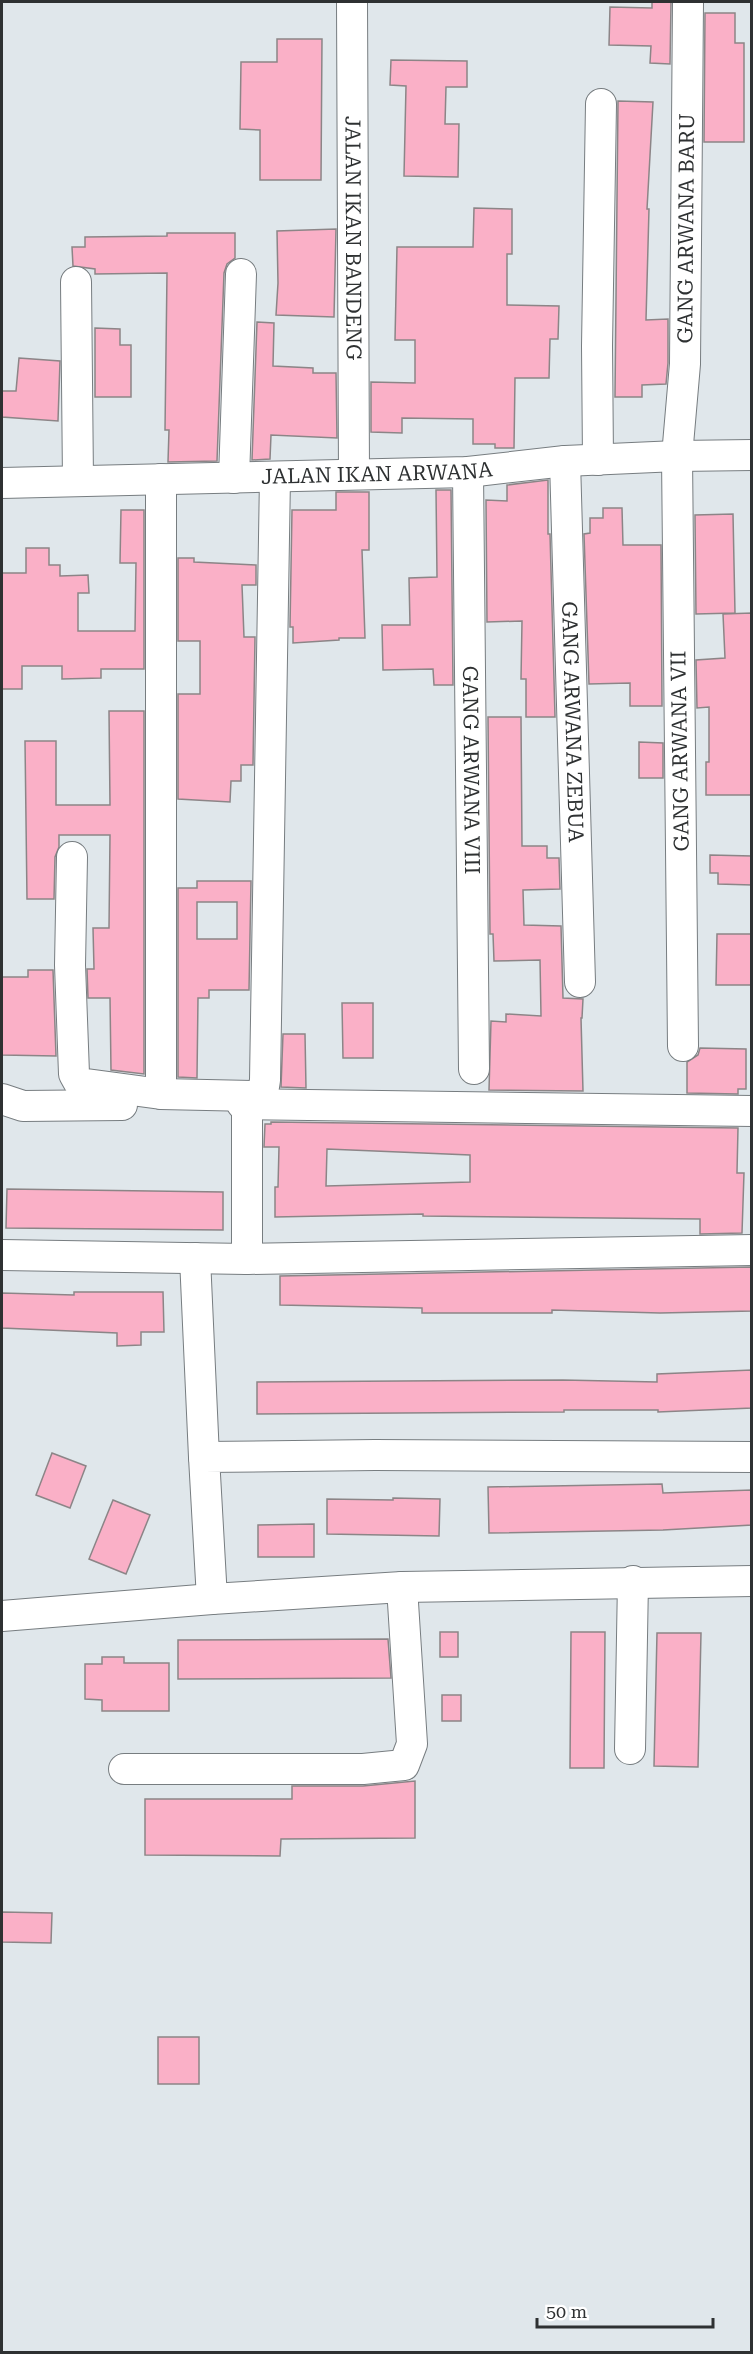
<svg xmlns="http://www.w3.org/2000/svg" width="753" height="2354" viewBox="0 0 753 2354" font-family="'Roboto Serif',serif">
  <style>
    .building { fill: #fab0c7; stroke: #8c8587; stroke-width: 1.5; fill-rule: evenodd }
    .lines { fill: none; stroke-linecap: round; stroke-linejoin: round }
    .minor-casing { stroke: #777d80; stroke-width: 32 }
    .minor { stroke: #fff; stroke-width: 30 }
    .labels { text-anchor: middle; stroke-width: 6; stroke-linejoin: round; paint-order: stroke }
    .street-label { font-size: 21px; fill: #2e3132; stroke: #fff }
  </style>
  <rect width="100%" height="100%" fill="#e0e7eb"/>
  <g class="building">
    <polygon points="652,2 671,2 670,64 650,63 651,46 609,45 610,7 652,8"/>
    <polygon points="705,13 735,13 735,43 744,43 744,142 704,142"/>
    <polygon points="277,39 322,39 321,180 260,180 260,130 240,129 241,62 277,62"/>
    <polygon points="391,60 467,61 467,87 446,87 445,124 459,124 458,177 404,176 406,86 390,85"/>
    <polygon points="618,101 653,102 647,209 649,209 646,320 668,319 668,363 666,384 642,385 642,397 615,397"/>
    <polygon points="474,208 512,209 512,254 507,254 507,305 559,306 558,339 550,339 549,378 515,378 514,448 495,448 495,444 473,444 473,419 402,418 402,433 371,432 371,382 415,383 415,340 395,340 397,247 473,247"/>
    <polygon points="336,229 334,317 276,315 278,283 277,231"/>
    <polygon points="167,233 235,233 235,258 227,264 224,273 217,461 168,462 169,430 165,430 167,273 95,274 95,269 73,266 72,247 85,247 85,237 167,236"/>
    <polygon points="257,322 274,323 273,366 313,368 313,373 336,373 337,438 271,435 270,459 252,460"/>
    <polygon points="95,328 120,329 120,345 131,345 131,397 95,397"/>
    <polygon points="19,358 60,361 58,421 2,417 2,391 16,391"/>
    <polygon points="548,480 548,534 550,534 555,717 526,717 526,679 521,679 522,621 487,622 486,500 507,501 507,485"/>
    <polygon points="436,490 451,490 453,685 434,685 433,669 383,670 382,625 410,625 409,578 437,577"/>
    <polygon points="336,492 369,492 369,550 362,550 365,638 339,638 339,640 293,643 293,627 290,627 292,510 336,510"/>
    <polygon points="603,508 622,508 623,545 661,545 662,706 630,706 630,683 589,684 584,534 590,533 590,518 603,518"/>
    <polygon points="121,510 144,510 144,669 101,669 101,678 62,679 62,666 22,666 22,689 2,689 2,573 26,573 26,548 49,548 49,565 60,565 60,576 88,575 89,593 78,593 78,631 135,631 136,563 120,563"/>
    <polygon points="733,514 735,613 696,614 695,515"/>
    <polygon points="178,558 194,558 194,562 256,565 256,585 242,585 244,637 255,637 253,765 241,765 241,781 231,781 230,802 178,799 178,694 200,694 200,641 178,641"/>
    <polygon points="752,613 752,795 706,795 706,762 709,762 709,707 697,708 696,660 725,658 723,614"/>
    <polygon points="109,711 144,711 144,1074 111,1070 110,998 88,998 87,969 94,969 93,928 109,928 110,835 59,835 59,847 55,857 54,899 27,899 25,741 56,741 56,805 110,805"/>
    <polygon points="488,717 521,717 522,846 547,846 547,858 559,858 560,889 523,890 524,925 561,926 563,998 583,999 582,1018 581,1018 583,1091 489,1090 491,1021 506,1022 506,1014 541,1016 540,960 494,961 493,934 490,934"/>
    <polygon points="639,742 663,743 663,778 639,778"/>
    <polygon points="710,855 752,856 752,885 718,884 718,873 710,873"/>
    <path d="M 197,881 L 251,881 L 249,990 L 209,990 L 209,998 L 198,998 L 197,1078 L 178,1077 L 178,888 L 197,888 ZM 197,902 L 237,902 L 237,939 L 197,939 Z"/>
    <polygon points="717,934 752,934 752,985 716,985"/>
    <polygon points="28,970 53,970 56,1056 2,1055 2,977 28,977"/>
    <polygon points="342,1003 373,1003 373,1058 343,1058"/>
    <polygon points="283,1034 305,1034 306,1088 281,1087"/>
    <polygon points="700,1048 746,1049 746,1089 738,1089 738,1094 687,1093 687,1062 698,1055"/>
    <path d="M 271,1122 L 738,1128 L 737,1173 L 744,1173 L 742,1233 L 700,1234 L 700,1219 L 423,1216 L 423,1214 L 275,1217 L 275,1187 L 278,1187 L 279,1147 L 264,1147 L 265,1124 L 271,1124 ZM 327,1149 L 470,1155 L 470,1182 L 326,1186 Z"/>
    <polygon points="7,1189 223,1192 223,1230 6,1228"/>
    <polygon points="752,1267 752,1311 660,1313 552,1310 552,1313 422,1313 422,1308 280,1305 280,1276"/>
    <polygon points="74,1292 163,1292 164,1332 141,1332 141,1345 117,1346 117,1333 2,1328 2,1293 74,1295"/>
    <polygon points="752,1370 752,1408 658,1412 658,1410 564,1410 564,1412 257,1414 257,1382 563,1380 657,1382 657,1374"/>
    <polygon points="52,1453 86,1466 70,1508 36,1495"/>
    <polygon points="662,1484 663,1493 752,1490 752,1525 663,1530 489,1533 488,1487"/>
    <polygon points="393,1498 440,1499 439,1536 327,1534 327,1499 393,1500"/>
    <polygon points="113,1500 150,1515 126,1574 89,1559"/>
    <polygon points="314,1524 314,1557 258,1557 258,1525"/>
    <rect x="440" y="1632" width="18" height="25"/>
    <polygon points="571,1632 605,1632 604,1768 570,1768"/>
    <polygon points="657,1633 701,1633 698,1767 654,1766"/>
    <polygon points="388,1639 391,1678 178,1679 178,1640"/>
    <polygon points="102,1657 124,1657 124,1663 169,1663 169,1711 102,1711 102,1700 85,1699 85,1664 102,1664"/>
    <rect x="442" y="1695" width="19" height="26"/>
    <polygon points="415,1781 415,1838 281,1839 280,1856 145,1855 145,1799 292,1799 292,1786 363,1786"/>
    <polygon points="2,1912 52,1913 51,1943 2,1942"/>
    <rect x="158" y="2037" width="41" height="47"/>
  </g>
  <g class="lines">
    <g class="minor-casing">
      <g id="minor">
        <path id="s1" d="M 352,2 L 354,474"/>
        <polyline points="76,282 78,481"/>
        <polyline points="598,460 597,346 601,104"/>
        <path id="s2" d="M 565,461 L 580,982"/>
        <path id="s3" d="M 468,472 L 474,1069"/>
        <polyline points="234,478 241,274"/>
        <polyline points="161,479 161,1094"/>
        <path id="s4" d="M 2,483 L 468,472 L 565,461 L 677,456 L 752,455"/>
        <polyline points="72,857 70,965 74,1074 79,1083 161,1094 252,1096 263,1093 265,1080 275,477"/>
        <path id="s5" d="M 683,1046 L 677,456 L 685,364 L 688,2"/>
        <polyline points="2,1099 23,1106 122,1105"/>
        <polyline points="242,1104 752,1111"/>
        <polyline points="247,1104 247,1259"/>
        <polyline points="2,1255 247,1259 752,1250"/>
        <polyline points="195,1258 204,1457"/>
        <polyline points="212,1599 204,1457 375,1455 752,1457"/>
        <polyline points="2,1616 212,1599 402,1587 752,1581"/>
        <polyline points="630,1749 633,1581"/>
        <polyline points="124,1769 363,1769 404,1765 412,1744 402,1587"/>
      </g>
    </g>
    <use href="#minor" class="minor"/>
  </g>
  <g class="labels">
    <g class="street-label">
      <text dy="7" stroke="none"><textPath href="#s5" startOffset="818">GANG ARWANA BARU</textPath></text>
      <text dy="7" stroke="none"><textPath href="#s1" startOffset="236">JALAN IKAN BANDENG</textPath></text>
      <text dy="7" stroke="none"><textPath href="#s4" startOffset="375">JALAN IKAN ARWANA</textPath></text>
      <text dy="7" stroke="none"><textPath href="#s2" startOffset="261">GANG ARWANA ZEBUA</textPath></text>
      <text transform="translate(680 751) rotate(-91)" y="7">GANG ARWANA VII</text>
      <text dy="7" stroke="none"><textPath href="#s3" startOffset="298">GANG ARWANA VIII</textPath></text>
    </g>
  </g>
  <rect width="753" height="2354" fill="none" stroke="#2e3132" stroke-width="6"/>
  <path d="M537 2318v9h176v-9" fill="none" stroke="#2e3132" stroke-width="3"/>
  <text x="546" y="2318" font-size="18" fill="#2e3132" stroke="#ffffff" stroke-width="4.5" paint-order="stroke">50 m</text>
</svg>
